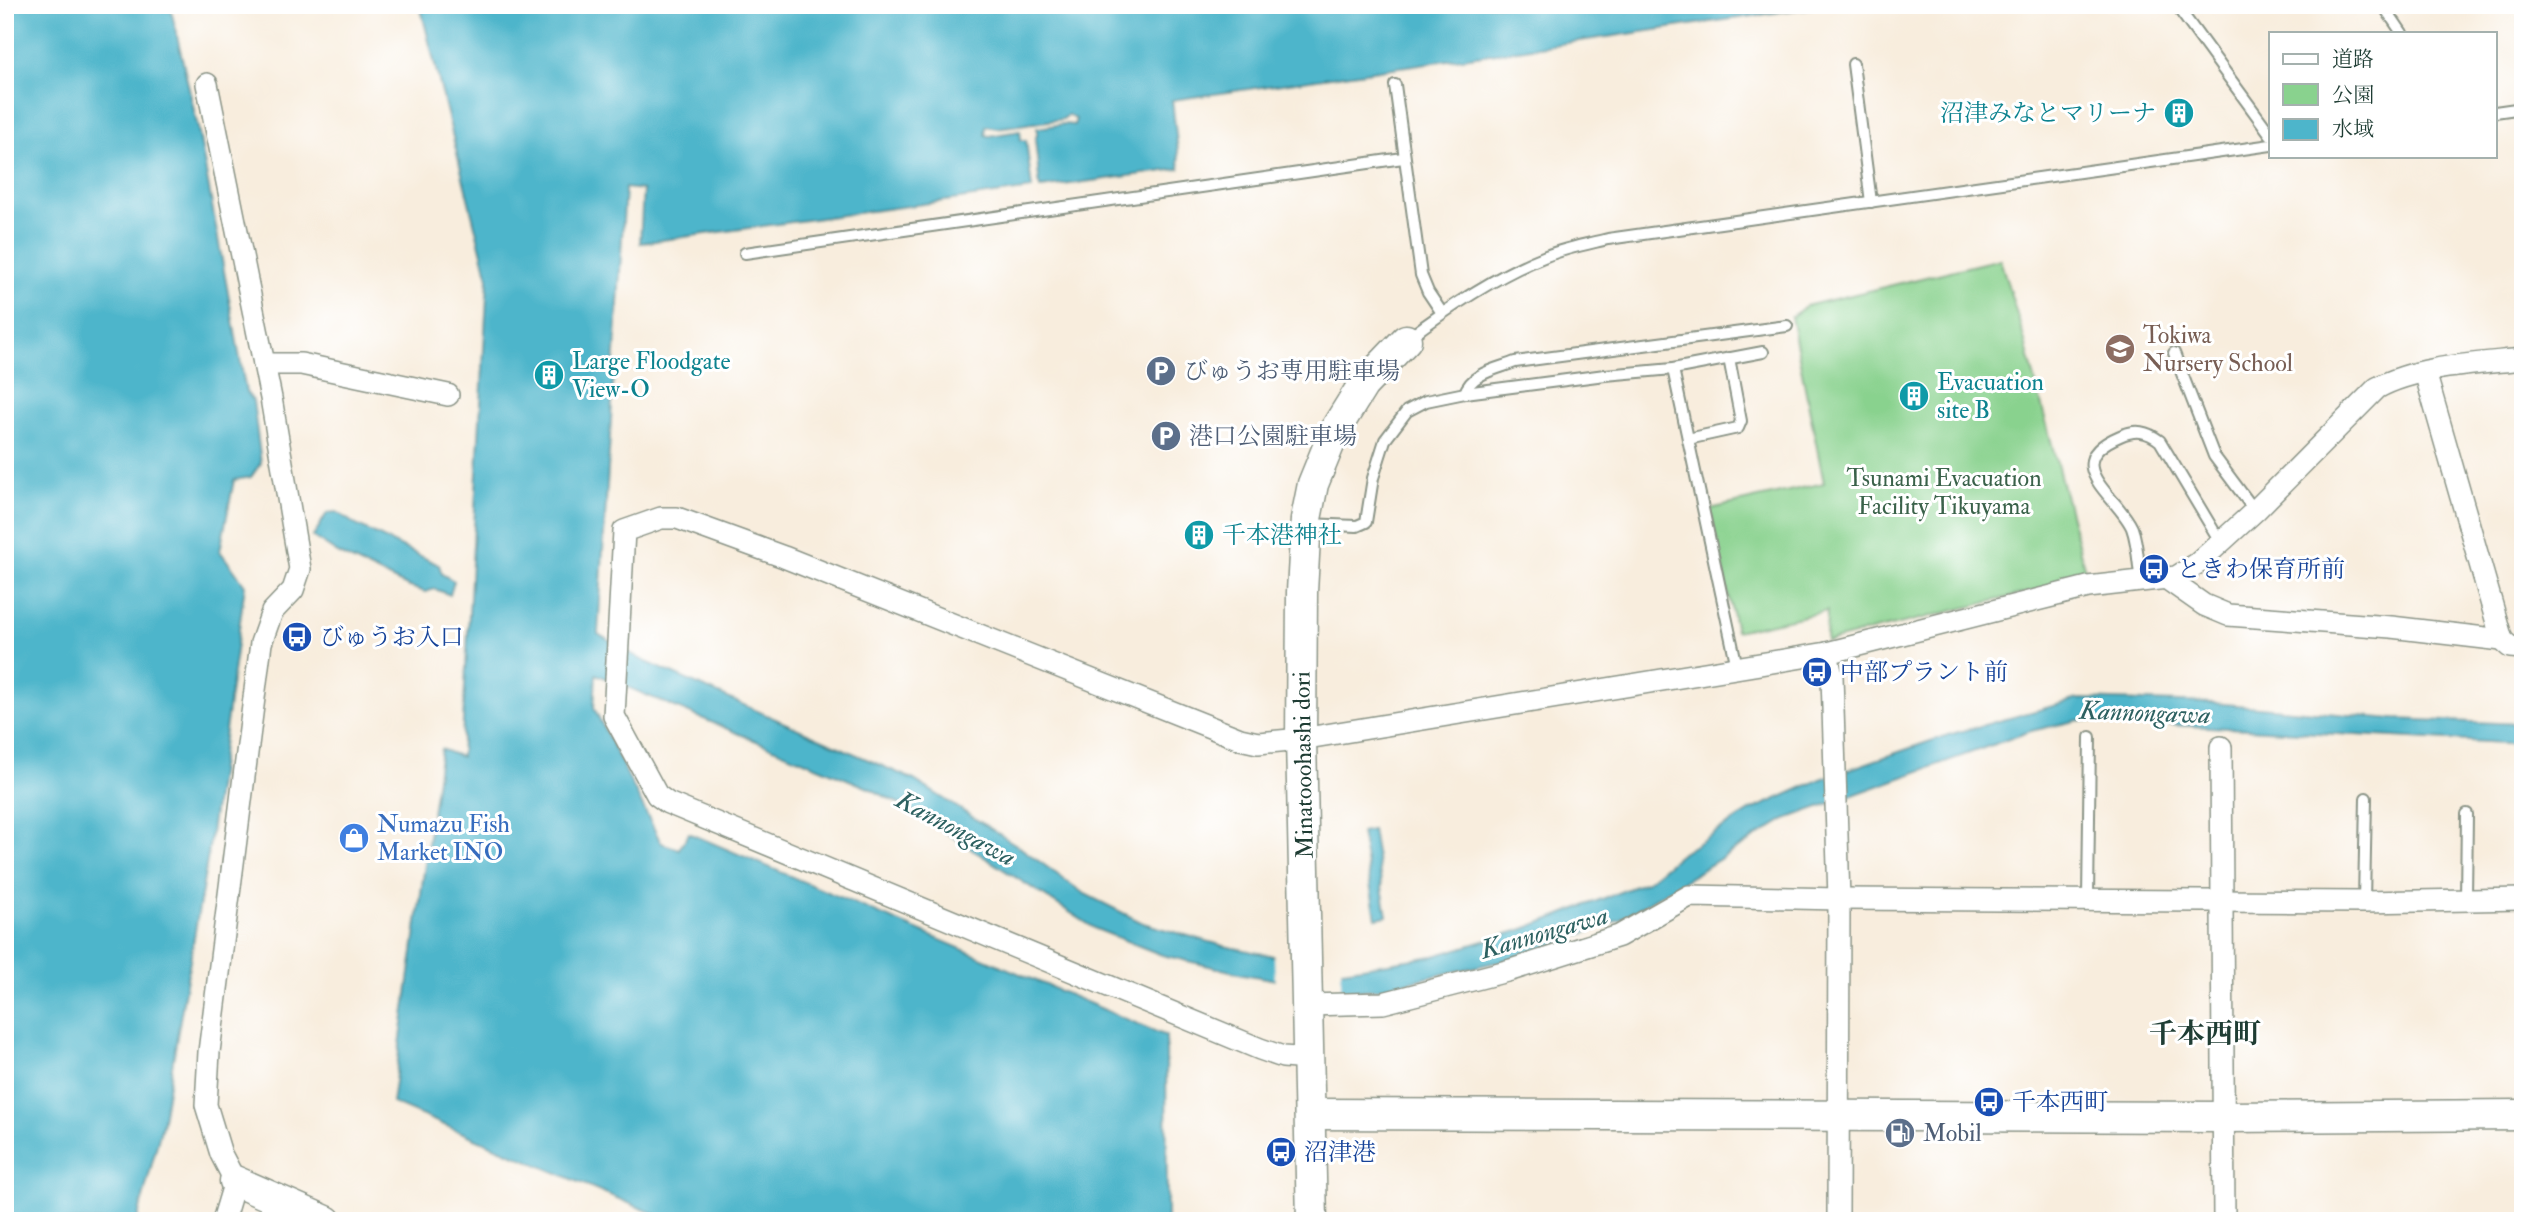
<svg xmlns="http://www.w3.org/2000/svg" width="2528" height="1226" viewBox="0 0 2528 1226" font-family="'IM FELL Double Pica','Noto Serif JP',serif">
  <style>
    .green { fill: #89d28e; stroke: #548861; stroke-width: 2 }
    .water { fill: #4db5cb; stroke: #367980; stroke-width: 2 }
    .pier { fill: #f8eddd }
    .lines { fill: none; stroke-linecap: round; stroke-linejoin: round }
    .lane-casing { stroke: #8c9588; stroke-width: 14 }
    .street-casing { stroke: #8c9588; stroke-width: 24 }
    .secondary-casing { stroke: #8c9588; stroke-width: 33 }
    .lane { stroke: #fff; stroke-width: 10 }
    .street { stroke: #fff; stroke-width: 21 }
    .secondary { stroke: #fff; stroke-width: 30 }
    .labels { text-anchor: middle; stroke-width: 6; stroke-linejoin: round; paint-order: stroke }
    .culture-label { font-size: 24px; fill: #0d838f; stroke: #fff; text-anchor: start }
    .education-label { font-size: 24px; fill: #785e54; stroke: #fff; text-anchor: start }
    .service-label { font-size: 24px; fill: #4e5e75; stroke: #fff; text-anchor: start }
    .park-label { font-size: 24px; fill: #3a624a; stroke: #fff }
    .transit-label { font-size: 24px; fill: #164399; stroke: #fff; text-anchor: start }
    .street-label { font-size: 24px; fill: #1f3d34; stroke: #fff }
    .shop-label { font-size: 24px; fill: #366cbe; stroke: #fff; text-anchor: start }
    .water-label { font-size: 26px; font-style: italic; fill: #2d6161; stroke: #fff }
    .quarter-label { font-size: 28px; font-weight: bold; fill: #1f3d34; stroke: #fff }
  </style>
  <rect width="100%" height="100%" fill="#fff"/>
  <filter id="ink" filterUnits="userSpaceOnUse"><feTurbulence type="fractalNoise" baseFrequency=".0143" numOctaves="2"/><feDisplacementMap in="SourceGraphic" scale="14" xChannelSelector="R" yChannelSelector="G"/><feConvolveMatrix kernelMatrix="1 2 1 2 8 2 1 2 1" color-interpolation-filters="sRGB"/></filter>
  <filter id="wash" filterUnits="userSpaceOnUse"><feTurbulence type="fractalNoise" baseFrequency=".00686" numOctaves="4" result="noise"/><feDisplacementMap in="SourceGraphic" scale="28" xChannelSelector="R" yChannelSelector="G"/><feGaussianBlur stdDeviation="1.57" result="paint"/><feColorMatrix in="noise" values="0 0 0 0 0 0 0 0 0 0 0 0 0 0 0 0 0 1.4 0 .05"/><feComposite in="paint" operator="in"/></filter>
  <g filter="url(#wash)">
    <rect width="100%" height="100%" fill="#f8eddd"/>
    <polygon class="green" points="2000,259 2024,338 2087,578 1826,642 1827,611 1736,631 1710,509 1824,483 1791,317 1806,306"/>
    <g class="water">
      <polygon points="5,5 170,5 198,128 246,392 253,401 261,463 251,477 234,480 220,551 245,585 208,855 162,1125 137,1221 5,1221"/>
      <polygon points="420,5 1828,5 1172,100 1180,169 1040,188 1035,138 1037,136 1037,128 1063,124 1074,125 1076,119 1068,115 1063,119 997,128 986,126 985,135 989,136 1020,131 1021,140 1026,140 1032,189 640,243 643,190 625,188 598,634 644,661 914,780 1018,846 1083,893 1143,923 1224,946 1343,970 1434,956 1524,929 1646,882 1679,855 1752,810 1821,779 1948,735 2078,699 2213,703 2394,719 2523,724 2523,744 2079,720 2031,731 1786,819 1619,920 1524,956 1376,989 1343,992 1243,974 1162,955 1096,929 911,810 871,789 596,674 594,708 661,843 679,849 689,833 1166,1036 1167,1221 671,1221 392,1103 441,749 461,757 488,278"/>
      <polygon points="337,512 356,525 439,565 442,574 454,581 450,595 435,589 425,592 407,586 341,555 313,537 327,513"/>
      <polygon points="1372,830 1387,916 1376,918 1361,832"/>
    </g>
    <polygon class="pier" points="1274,954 1341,966 1341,995 1275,984"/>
  </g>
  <g filter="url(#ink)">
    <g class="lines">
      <g class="lane-casing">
        <g id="lane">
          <polyline points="2176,5 2271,135"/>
          <polyline points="2383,5 2402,33"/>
          <polyline points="1853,64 1871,202"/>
          <polyline points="1395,85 1421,275 1428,292 1442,313"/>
          <polyline points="2495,112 2523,108"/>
          <polyline points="745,253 1403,158"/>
          <path d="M 1407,339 C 1448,308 1497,275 1546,256 C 1566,248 1587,244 1608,239 L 2271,145"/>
          <polyline points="2174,353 2214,456 2255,511"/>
          <polyline points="1673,369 1737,667"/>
          <path d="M 1465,393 C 1471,373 1497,369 1515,362 L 1787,326"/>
          <polyline points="1688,439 1738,428 1741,421 1729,358"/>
          <polyline points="1307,524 1357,526 1366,522 1373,478 1385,440 1407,411 1426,401 1465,393 1605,375 1673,369 1763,352"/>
          <path d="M 2141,581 C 2138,565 2138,544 2132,528 C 2118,496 2056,463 2120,436 C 2136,429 2147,431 2160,441 L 2221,543"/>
          <polyline points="2088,899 2090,737"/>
          <polyline points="2466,899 2467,814"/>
          <polyline points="2364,902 2366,798"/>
        </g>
      </g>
      <g class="street-casing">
        <g id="street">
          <polyline points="207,84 271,398 300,569 293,590 272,612 261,643 209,1052 206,1105 221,1154 235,1181 223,1221"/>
          <polyline points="264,364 301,364 448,395"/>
          <polyline points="2425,372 2502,640 2510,647 2523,648"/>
          <polyline points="2167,579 2204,605 2228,615 2391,627 2502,640"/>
          <polyline points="1827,653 1832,676 1839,899 1838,1221"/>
          <polyline points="2221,747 2224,1221"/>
          <polyline points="1308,1005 1383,1003 1511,970 1619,936 1689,896 1839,899 2364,902 2523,899"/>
          <path d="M 1309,1059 L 1283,1057 L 1260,1049 L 668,803 L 657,795 L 614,716 L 624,531 L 661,518 L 677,518 L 784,557 L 1240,739 L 1258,743 L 1301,739 L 1827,653 L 2088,587 L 2176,577 L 2198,563 L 2255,511 L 2377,388 C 2417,366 2477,364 2523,359"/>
        </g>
      </g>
      <g class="secondary-casing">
        <g id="secondary">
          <polyline points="1310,1114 2224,1117 2523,1115"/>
          <polyline points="235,1181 326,1221"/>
          <polyline points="1312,1221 1301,739 1302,592 1306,519 1313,484 1335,430 1363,385 1406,340"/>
        </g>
      </g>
      <use href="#lane" class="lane"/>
      <use href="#street" class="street"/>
      <use href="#secondary" class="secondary"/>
    </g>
  </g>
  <defs>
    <g id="building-disc" transform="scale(1.575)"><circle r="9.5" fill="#0f9aa8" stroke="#fff"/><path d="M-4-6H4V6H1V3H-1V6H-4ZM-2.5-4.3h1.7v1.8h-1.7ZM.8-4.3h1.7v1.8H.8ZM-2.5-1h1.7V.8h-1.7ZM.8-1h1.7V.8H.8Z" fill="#fff"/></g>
    <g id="school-disc" transform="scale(1.575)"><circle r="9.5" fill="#8d6e63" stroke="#fff"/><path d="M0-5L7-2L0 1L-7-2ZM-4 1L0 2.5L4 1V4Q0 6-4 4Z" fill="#fff"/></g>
    <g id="parking-disc" transform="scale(1.575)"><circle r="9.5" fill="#5c6f8a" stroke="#fff"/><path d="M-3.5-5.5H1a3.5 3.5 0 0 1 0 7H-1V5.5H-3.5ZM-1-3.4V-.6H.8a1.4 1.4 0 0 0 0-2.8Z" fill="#fff"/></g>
    <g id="bus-disc" transform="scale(1.575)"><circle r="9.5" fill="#1a4fb4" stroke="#fff"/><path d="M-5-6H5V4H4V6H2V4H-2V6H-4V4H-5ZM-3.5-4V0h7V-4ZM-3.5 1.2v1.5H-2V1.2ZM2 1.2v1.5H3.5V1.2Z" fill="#fff"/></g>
    <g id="shop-disc" transform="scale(1.575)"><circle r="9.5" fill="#3f7fe0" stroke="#fff"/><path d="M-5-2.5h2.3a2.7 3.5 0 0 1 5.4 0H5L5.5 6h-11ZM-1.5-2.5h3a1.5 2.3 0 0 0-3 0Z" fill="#fff"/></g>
    <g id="fuel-disc" transform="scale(1.575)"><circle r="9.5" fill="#5c6f8a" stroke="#fff"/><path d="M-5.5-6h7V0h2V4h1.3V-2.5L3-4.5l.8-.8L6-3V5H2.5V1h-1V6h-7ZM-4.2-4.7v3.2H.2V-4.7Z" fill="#fff"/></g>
  </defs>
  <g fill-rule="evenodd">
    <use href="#building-disc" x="2179" y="113"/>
    <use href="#school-disc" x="2120" y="349"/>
    <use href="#parking-disc" x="1161" y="371"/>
    <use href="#building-disc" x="549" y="375"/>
    <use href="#building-disc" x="1914" y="396"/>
    <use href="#parking-disc" x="1166" y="436"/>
    <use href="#building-disc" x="1199" y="535"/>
    <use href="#bus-disc" x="2154" y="569"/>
    <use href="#bus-disc" x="297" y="637"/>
    <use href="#bus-disc" x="1817" y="672"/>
    <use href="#shop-disc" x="354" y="838"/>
    <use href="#bus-disc" x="1989" y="1102"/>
    <use href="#fuel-disc" x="1900" y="1133"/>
    <use href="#bus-disc" x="1281" y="1152"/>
  </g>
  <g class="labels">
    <g class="culture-label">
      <text x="2156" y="121" text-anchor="end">沼津みなとマリーナ</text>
      <text x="572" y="369">Large Floodgate<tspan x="572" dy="28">View-O</tspan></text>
      <text x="1937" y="390">Evacuation<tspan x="1937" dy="28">site B</tspan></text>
      <text x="1222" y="543">千本港神社</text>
    </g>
    <g class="education-label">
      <text x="2143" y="343">Tokiwa<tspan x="2143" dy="28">Nursery School</tspan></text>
    </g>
    <g class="service-label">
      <text x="1184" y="379">びゅうお専用駐車場</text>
      <text x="1189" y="444">港口公園駐車場</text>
      <text x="1923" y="1141">Mobil</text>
    </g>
    <g class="park-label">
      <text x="1944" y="486">Tsunami Evacuation<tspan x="1944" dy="28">Facility Tikuyama</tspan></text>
    </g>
    <g class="transit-label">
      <text x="2177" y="577">ときわ保育所前</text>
      <text x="320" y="645">びゅうお入口</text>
      <text x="1840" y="680">中部プラント前</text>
      <text x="2012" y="1110">千本西町</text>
      <text x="1304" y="1160">沼津港</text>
    </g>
    <g class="street-label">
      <text transform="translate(1303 765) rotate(-91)" y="8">Minatooohashi dori</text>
    </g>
    <g class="shop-label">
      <text x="377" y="832">Numazu Fish<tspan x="377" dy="28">Market INO</tspan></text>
    </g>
    <g class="water-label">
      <text transform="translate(2145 712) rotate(2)" y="9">Kannongawa</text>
      <text transform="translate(956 828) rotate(28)" y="9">Kannongawa</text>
      <text transform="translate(1544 932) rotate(-16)" y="9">Kannongawa</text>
    </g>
    <g class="quarter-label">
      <text x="2205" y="1043">千本西町</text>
    </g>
  </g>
  <rect width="2528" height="1226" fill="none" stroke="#fff" stroke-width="28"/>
  <rect x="2269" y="32" width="228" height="126" fill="#ffffff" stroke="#a5b1ae" stroke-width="2"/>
  <rect x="2283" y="54" width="35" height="10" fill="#ffffff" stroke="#a5b1ae" stroke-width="2"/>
  <text x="2332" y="66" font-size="21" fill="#1f3d34">道路</text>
  <rect x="2283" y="84" width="35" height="21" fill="#89d28e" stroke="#a5b1ae" stroke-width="2"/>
  <text x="2332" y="102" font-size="21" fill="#1f3d34">公園</text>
  <rect x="2283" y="119" width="35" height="21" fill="#4db5cb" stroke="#a5b1ae" stroke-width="2"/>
  <text x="2332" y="136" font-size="21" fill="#1f3d34">水域</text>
</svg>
